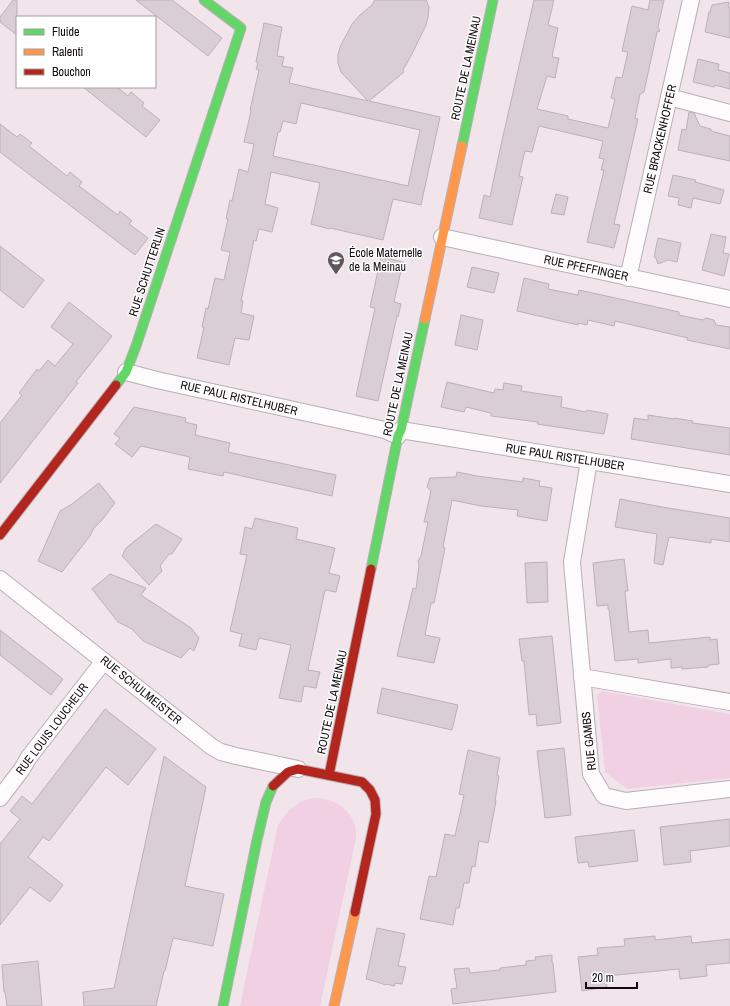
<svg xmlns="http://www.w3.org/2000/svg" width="730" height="1006" viewBox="0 0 730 1006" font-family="'Archivo Narrow',sans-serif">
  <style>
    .green { fill: #f0d0e2 }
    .building { fill: #d8ced3; stroke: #bbb1b6; fill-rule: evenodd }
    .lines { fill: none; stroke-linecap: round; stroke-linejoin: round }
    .street-casing { stroke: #b8afb4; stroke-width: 18 }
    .fast-casing { stroke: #b8afb4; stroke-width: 11 }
    .slow-casing { stroke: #b8afb4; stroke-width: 11 }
    .jam-casing { stroke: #b8afb4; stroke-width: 11 }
    .street { stroke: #fdfbfc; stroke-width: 16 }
    .fast { stroke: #63d668; stroke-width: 9 }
    .slow { stroke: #ff974d; stroke-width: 9 }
    .jam { stroke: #b3261e; stroke-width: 9 }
    .labels { text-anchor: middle; stroke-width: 3; stroke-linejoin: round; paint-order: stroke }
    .street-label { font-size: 12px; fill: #120a0e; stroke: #fff }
    .poi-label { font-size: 12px; fill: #120a0e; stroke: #fff; text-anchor: start }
  </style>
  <rect width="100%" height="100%" fill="#f1e5eb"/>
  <g class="green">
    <polygon points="602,691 730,714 730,778 627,789 605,772 597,695"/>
    <path d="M 312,798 C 330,798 345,804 354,822 C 356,827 356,833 356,838 L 320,1006 L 240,1006 L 278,825 L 288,811 L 300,802 Z"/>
  </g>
  <g class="building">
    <polygon points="13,0 17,0 17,35 0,22 0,17"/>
    <polygon points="136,0 172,0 222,38 208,56"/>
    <path d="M 375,0 L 426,0 L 429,7 L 428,17 L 426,25 L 411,56 L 403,70 L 404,72 L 369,101 L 440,117 L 421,205 L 393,199 L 383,240 L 330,228 L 329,229 L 311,224 L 320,183 L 271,172 L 265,204 L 278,208 L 272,232 L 259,229 L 256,241 L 254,240 L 241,301 L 243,301 L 241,313 L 254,316 L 249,340 L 235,338 L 229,365 L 197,358 L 204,327 L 202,327 L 206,308 L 208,309 L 215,278 L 224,280 L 230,252 L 221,250 L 228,219 L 226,219 L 230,200 L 232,201 L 239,169 L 248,172 L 254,144 L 244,142 L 251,111 L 250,110 L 259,70 L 256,69 L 258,63 L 256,62 L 264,23 L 282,27 L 277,56 L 284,57 L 282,66 L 293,68 L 289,83 L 368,101 L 341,72 L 338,63 L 338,54 L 341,45 L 352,24 L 360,15 L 372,5 ZM 301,103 L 420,130 L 408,186 L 273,156 L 278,132 L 280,132 L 283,121 L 296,124 Z"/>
    <polygon points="534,0 554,0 548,25 558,28 552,57 559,58 555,78 547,76 537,109 568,116 568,119 608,128 615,99 611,98 616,77 622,78 628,52 622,51 632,6 648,10 650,0 664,0 658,27 660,31 657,32 644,92 640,94 635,118 638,119 614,224 620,225 614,248 587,242 604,170 601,170 604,159 599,158 603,141 539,126 532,152 525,151 519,176 523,177 512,225 479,218 484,195 490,197 501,145"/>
    <polygon points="729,2 728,7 730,7 730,38 705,32 709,12 710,12 712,5"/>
    <polygon points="698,59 719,64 718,70 730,73 730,89 715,85 714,87 693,82"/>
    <polygon points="83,87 117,87 128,96 131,92 144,103 142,106 160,120 146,137"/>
    <polygon points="689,112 694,113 700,126 711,129 711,131 730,136 730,161 678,150 682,129 686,130"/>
    <polygon points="0,124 17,137 20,134 32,143 29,146 67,176 70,172 82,182 79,186 118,215 120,211 132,221 129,224 148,238 135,255 0,152"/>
    <polygon points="673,175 696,180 695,182 724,190 720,204 693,198 691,208 678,205 679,198 668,196"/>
    <polygon points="556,194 568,197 564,215 551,213"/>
    <polygon points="711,234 726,237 723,253 729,254 724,276 702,270"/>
    <polygon points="658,238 681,243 677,262 668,260 658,264 656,258 654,257"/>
    <polygon points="0,246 44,280 23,308 0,290"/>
    <polygon points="381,257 403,262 394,302 401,304 398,317 397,316 378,401 356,396 375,308 370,307"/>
    <polygon points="472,267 499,273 494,293 467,287"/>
    <polygon points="524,278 549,284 548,289 578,295 579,290 679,312 679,315 703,320 706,318 714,320 716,325 730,327 730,349 687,340 688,338 615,321 614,326 588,320 587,325 578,323 578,325 517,311"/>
    <polygon points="69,302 112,336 76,382 78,383 0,483 0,423 22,395 19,393 37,369 39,371 48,360 55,366 73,344 51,327"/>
    <polygon points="461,315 483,320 477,350 455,345"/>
    <polygon points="447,382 494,393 495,389 503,390 504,383 522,386 521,391 562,397 561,407 586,412 587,410 608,414 604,434 537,424 538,422 491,416 491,413 466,407 464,412 441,407"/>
    <polygon points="134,407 186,418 185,422 197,425 195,435 230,443 228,452 336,475 332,496 224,472 223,476 188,469 190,457 141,446 132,457 115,444 120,438 114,434"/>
    <polygon points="648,415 674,419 674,418 693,421 692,423 730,428 730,455 631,439 634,418 648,420"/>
    <polygon points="457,472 477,476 523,482 523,478 540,481 539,486 552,488 547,521 517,516 518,510 481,506 452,500 443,547 445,548 434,603 431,603 425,635 440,638 434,663 397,656 413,588 416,589 419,565 418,561 421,556 428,522 424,522 431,491 427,487 430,478 456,477"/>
    <polygon points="99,483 115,503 102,520 94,528 90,536 62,572 38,561 60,511 72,504"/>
    <polygon points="620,499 662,507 730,518 730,542 711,539 711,543 669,537 663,565 654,563 657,534 615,527"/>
    <polygon points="255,518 298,528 296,539 335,548 329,573 340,576 336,592 325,590 308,670 320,672 318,679 316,688 304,686 301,702 279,698 291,645 259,638 256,650 239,646 242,634 230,631 247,555 240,554 245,527 252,529"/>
    <polygon points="156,524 182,539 172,554 169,554 160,566 162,571 149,585 122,556 126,548"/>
    <polygon points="624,559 628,591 625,591 629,632 648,630 649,643 710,637 710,640 717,639 719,664 709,665 708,667 682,669 682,667 671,668 671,659 638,663 638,659 615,661 609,609 608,609 608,605 597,606 593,563"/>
    <polygon points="547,562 548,602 527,603 525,563"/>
    <polygon points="110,574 146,588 141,595 191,628 199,638 194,651 190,648 181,658 143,641 132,629 118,622 92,589"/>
    <polygon points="0,630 63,679 51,695 0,655"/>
    <polygon points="552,636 561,723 537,726 536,714 529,715 524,661 522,661 519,639"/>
    <polygon points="382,688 458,705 452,730 377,713"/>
    <polygon points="105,709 156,749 128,785 106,767 49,841 43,837 28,857 63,885 50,902 30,887 0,925 0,844 20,819 10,811 22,796 32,804"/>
    <polygon points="564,748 571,815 545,818 537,751"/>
    <polygon points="468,750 500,758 497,775 499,776 495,801 496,801 488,843 479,841 475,867 472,866 469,883 464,883 459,908 456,908 453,925 420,919 429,876 436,877 445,834 455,836 464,795 459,794"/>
    <polygon points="164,756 206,787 185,886 224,894 213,946 173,938 165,971 164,971 156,1006 84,1006 83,992 114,988"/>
    <polygon points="730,819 730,846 690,851 691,862 664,865 660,827"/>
    <polygon points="634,830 638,861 589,867 588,862 578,863 575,837"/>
    <polygon points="377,928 405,934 398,966 406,967 402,984 395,983 394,986 387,984 386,985 377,982 366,979"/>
    <polygon points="655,936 655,940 691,936 692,943 730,939 730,963 706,965 707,976 680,979 679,969 606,976 607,987 582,991 578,957 598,955 597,948 625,946 624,939"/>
    <polygon points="552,955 552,962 553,963 556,992 453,1004 451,989 457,988 454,969 469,968 470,973 500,970 500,968 526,965 526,961 536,960 535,957"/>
    <polygon points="38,961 42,1006 7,1006 5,992 4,992 2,965"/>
  </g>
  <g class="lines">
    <g class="street-casing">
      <g id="street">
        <polyline points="669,97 730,113"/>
        <polyline points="442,237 730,299"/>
        <polyline points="628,278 691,0"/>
        <polyline points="126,372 157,380 385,430 398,436"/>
        <polyline points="401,430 730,484"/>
        <polyline points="589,461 572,562 591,774 604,796 626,801 730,789"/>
        <polyline points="0,579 212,747 221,752 236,756 298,769"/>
        <polyline points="582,677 730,702"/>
        <polyline points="0,798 22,769 29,757 104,661"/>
      </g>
    </g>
    <g class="fast-casing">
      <g id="fast">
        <polyline points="462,146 493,0"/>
        <polyline points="116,385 126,372 136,346 241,28 204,0"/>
        <polyline points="371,569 398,436 401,430 425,319"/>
        <polyline points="223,1006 257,840 266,802 273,786"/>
      </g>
    </g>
    <g class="slow-casing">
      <g id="slow">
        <polyline points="425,319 462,146"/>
        <polyline points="334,1006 355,912"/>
      </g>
    </g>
    <g class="jam-casing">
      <g id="jam">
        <polyline points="0,535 116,385"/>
        <polyline points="329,775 371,569"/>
        <polyline points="273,786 288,772 298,769 362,782 370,790 375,800 376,814 355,912"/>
      </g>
    </g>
    <use href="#street" class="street"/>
    <use href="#fast" class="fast"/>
    <use href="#slow" class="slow"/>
    <use href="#jam" class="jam"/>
  </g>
  <defs>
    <g id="school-pin" transform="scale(0.9)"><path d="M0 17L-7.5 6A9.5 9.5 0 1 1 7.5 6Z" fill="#60575b" stroke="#fff"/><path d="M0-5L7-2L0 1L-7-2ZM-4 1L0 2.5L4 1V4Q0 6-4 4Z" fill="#fff"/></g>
  </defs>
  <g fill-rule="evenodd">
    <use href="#school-pin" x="336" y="260"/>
  </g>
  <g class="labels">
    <g class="street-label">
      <text transform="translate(466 68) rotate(-78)" y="4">ROUTE DE LA MEINAU</text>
      <text transform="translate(660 139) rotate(-77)" y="4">RUE BRACKENHOFFER</text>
      <text transform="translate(586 268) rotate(12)" y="4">RUE PFEFFINGER</text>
      <text transform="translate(147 272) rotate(-72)" y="4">RUE SCHUTTERLIN</text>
      <text transform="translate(398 384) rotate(-78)" y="4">ROUTE DE LA MEINAU</text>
      <text transform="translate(239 398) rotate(13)" y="4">RUE PAUL RISTELHUBER</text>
      <text transform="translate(565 457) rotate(9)" y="4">RUE PAUL RISTELHUBER</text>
      <text transform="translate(141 690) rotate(39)" y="4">RUE SCHULMEISTER</text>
      <text transform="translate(332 702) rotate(-78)" y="4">ROUTE DE LA MEINAU</text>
      <text transform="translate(52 729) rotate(-53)" y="4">RUE LOUIS LOUCHEUR</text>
      <text transform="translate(589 741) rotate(-96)" y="4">RUE GAMBS</text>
    </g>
    <g class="poi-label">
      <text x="349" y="257">École Maternelle<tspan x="349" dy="14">de la Meinau</tspan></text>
    </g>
  </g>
  <rect x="16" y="16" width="140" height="72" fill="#ffffff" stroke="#a09d9f"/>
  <rect x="24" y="29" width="20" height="6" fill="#63d668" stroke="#a09d9f"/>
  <text x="52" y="36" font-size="12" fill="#120a0e">Fluide</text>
  <rect x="24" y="49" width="20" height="6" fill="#ff974d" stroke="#a09d9f"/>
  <text x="52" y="56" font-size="12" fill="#120a0e">Ralenti</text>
  <rect x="24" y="69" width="20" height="6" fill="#b3261e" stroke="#a09d9f"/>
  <text x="52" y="76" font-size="12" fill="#120a0e">Bouchon</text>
  <path d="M586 982v6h51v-6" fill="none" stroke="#120a0e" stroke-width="2"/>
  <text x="592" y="982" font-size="12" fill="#120a0e" stroke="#ffffff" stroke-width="3" paint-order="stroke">20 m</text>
</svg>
